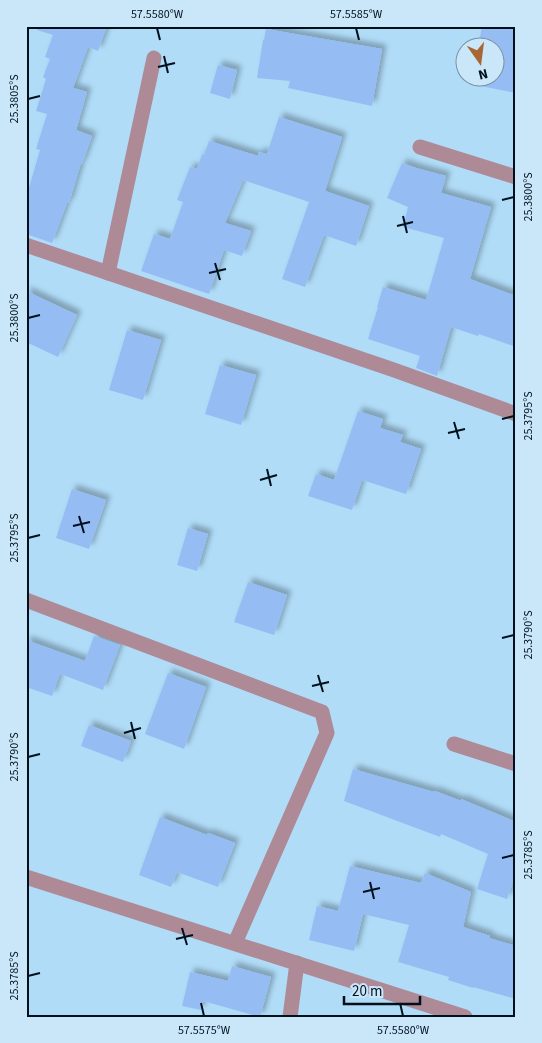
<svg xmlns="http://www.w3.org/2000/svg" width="542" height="1043" viewBox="0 0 542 1043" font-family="'Source Sans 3',sans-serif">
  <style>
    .building { fill: #95bdf4; filter: url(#shadow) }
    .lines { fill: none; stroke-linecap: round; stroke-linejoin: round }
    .minor { stroke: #ad8a96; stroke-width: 15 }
    .ticks { fill: none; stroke: #00101d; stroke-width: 2 }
    .neatline { fill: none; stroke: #00101d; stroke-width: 2 }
    .ticks-label { font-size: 12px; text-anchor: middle; fill: #00101d }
  </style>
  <defs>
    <filter id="shadow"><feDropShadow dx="4.5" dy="-4.5" stdDeviation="2.5" flood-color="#0004"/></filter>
  </defs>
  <rect width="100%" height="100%" fill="#b0dcf8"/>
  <g class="building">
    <polygon points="38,26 107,26 98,51 88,47 73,88 87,92 76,130 92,136 82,164 81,163 69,203 67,203 52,243 26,234 26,198 40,150 36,149 47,114 36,111 46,79 43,77 50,59 45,57 53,35 37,30"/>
    <polygon points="482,26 516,26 516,93 470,84 471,78 494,78 494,48 478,48"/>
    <polygon points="266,29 382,49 372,106 288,88 290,81 257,78 263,40 264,40"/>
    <polygon points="218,65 237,70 230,99 210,93"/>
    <polygon points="279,117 342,137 325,191 369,206 356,246 324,235 305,287 282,279 309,202 243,180 225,223 251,231 242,256 224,250 209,294 141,271 154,234 170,239 183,202 177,200 190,167 197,169 202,154 204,155 209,141 258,156 259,152 267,154"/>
    <polygon points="402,163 416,168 446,176 441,193 491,207 470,279 516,296 516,347 479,334 478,336 451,327 437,376 416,368 420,356 368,339 378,307 377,307 383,287 426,300 444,238 403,227 408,207 387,198"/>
    <polygon points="26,291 77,315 58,357 26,342"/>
    <polygon points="127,330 161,340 143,400 109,390"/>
    <polygon points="220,365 256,375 241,425 205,414"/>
    <polygon points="358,411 383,419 380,428 403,435 400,442 421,449 406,494 362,480 352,510 308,496 316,474 334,480"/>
    <polygon points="72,489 106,500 89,549 56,538"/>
    <polygon points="188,528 208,534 197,571 177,565"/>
    <polygon points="248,582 287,595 274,635 234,622"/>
    <polygon points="94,636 120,645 103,690 60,674 52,696 26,687 26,640 85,661"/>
    <polygon points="168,673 206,687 184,749 145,734"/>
    <polygon points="89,725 131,741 123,762 81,746"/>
    <polygon points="353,769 434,792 435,791 461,801 461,799 516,822 516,873 507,899 477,889 488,854 441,834 440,837 344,801"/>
    <polygon points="160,817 207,835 208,833 235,843 218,887 177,872 171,887 139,875"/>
    <polygon points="350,866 421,883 425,873 471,892 463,927 490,936 489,938 516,946 516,999 473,987 473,988 448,980 449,977 398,962 409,925 363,914 354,951 309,940 317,906 338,911"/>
    <polygon points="232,966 271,977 260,1017 203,1001 201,1010 182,1006 190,972 228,981"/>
  </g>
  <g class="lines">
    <g class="minor">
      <polyline points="420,147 516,177"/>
      <polyline points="26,245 394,370 516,414"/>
      <polyline points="108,273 154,58"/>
      <polyline points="26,600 322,712 327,733 235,943"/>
      <polyline points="454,744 516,764"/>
      <polyline points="26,877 465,1017"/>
      <polyline points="290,1017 297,963"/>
    </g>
  </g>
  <path class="ticks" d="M 157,28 L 160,40M 356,28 L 359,40M 164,56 L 168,73M 158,67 L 175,63M 28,99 L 40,96M 502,200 L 514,197M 403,216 L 407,233M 397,226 L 413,222M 215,263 L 220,280M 209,273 L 226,269M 28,318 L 40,315M 502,419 L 514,416M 454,422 L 459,439M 448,433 L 465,429M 267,469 L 271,486M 260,480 L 277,475M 79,516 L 84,533M 73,526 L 90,522M 28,538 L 40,535M 502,638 L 514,635M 318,675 L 323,692M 312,686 L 329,682M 131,722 L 135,739M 124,733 L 141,728M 28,757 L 40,754M 502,858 L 514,855M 370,882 L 374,899M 363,892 L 380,888M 182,928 L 187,945M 176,939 L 193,935M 28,976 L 40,973M 201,1003 L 204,1016M 400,1003 L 403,1016"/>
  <rect width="542" height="1043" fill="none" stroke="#cae7fa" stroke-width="55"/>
  <g transform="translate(480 62) rotate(166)"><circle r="24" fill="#cae7fa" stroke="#7991a2"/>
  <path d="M0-4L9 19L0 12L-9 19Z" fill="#a86632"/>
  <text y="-8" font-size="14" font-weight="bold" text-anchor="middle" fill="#00101d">N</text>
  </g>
  <path d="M344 996v8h76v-8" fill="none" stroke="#00101d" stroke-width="2.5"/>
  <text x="352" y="996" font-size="15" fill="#00101d" stroke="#cae7fa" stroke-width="4" paint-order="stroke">20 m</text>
  <rect x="28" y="28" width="486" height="988" class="neatline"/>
  <g class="ticks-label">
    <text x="157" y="18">57.5580°W</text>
    <text x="356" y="18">57.5585°W</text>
    <text transform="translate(14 99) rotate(-90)" y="4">25.3805°S</text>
    <text transform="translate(528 197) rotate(-90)" y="4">25.3800°S</text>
    <text transform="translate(14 318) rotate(-90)" y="4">25.3800°S</text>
    <text transform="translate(528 416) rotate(-90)" y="4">25.3795°S</text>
    <text transform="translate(14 538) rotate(-90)" y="4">25.3795°S</text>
    <text transform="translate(528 635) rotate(-90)" y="4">25.3790°S</text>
    <text transform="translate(14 757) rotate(-90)" y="4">25.3790°S</text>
    <text transform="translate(528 855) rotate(-90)" y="4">25.3785°S</text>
    <text transform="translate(14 976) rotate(-90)" y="4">25.3785°S</text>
    <text x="204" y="1034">57.5575°W</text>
    <text x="403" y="1034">57.5580°W</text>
  </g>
</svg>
